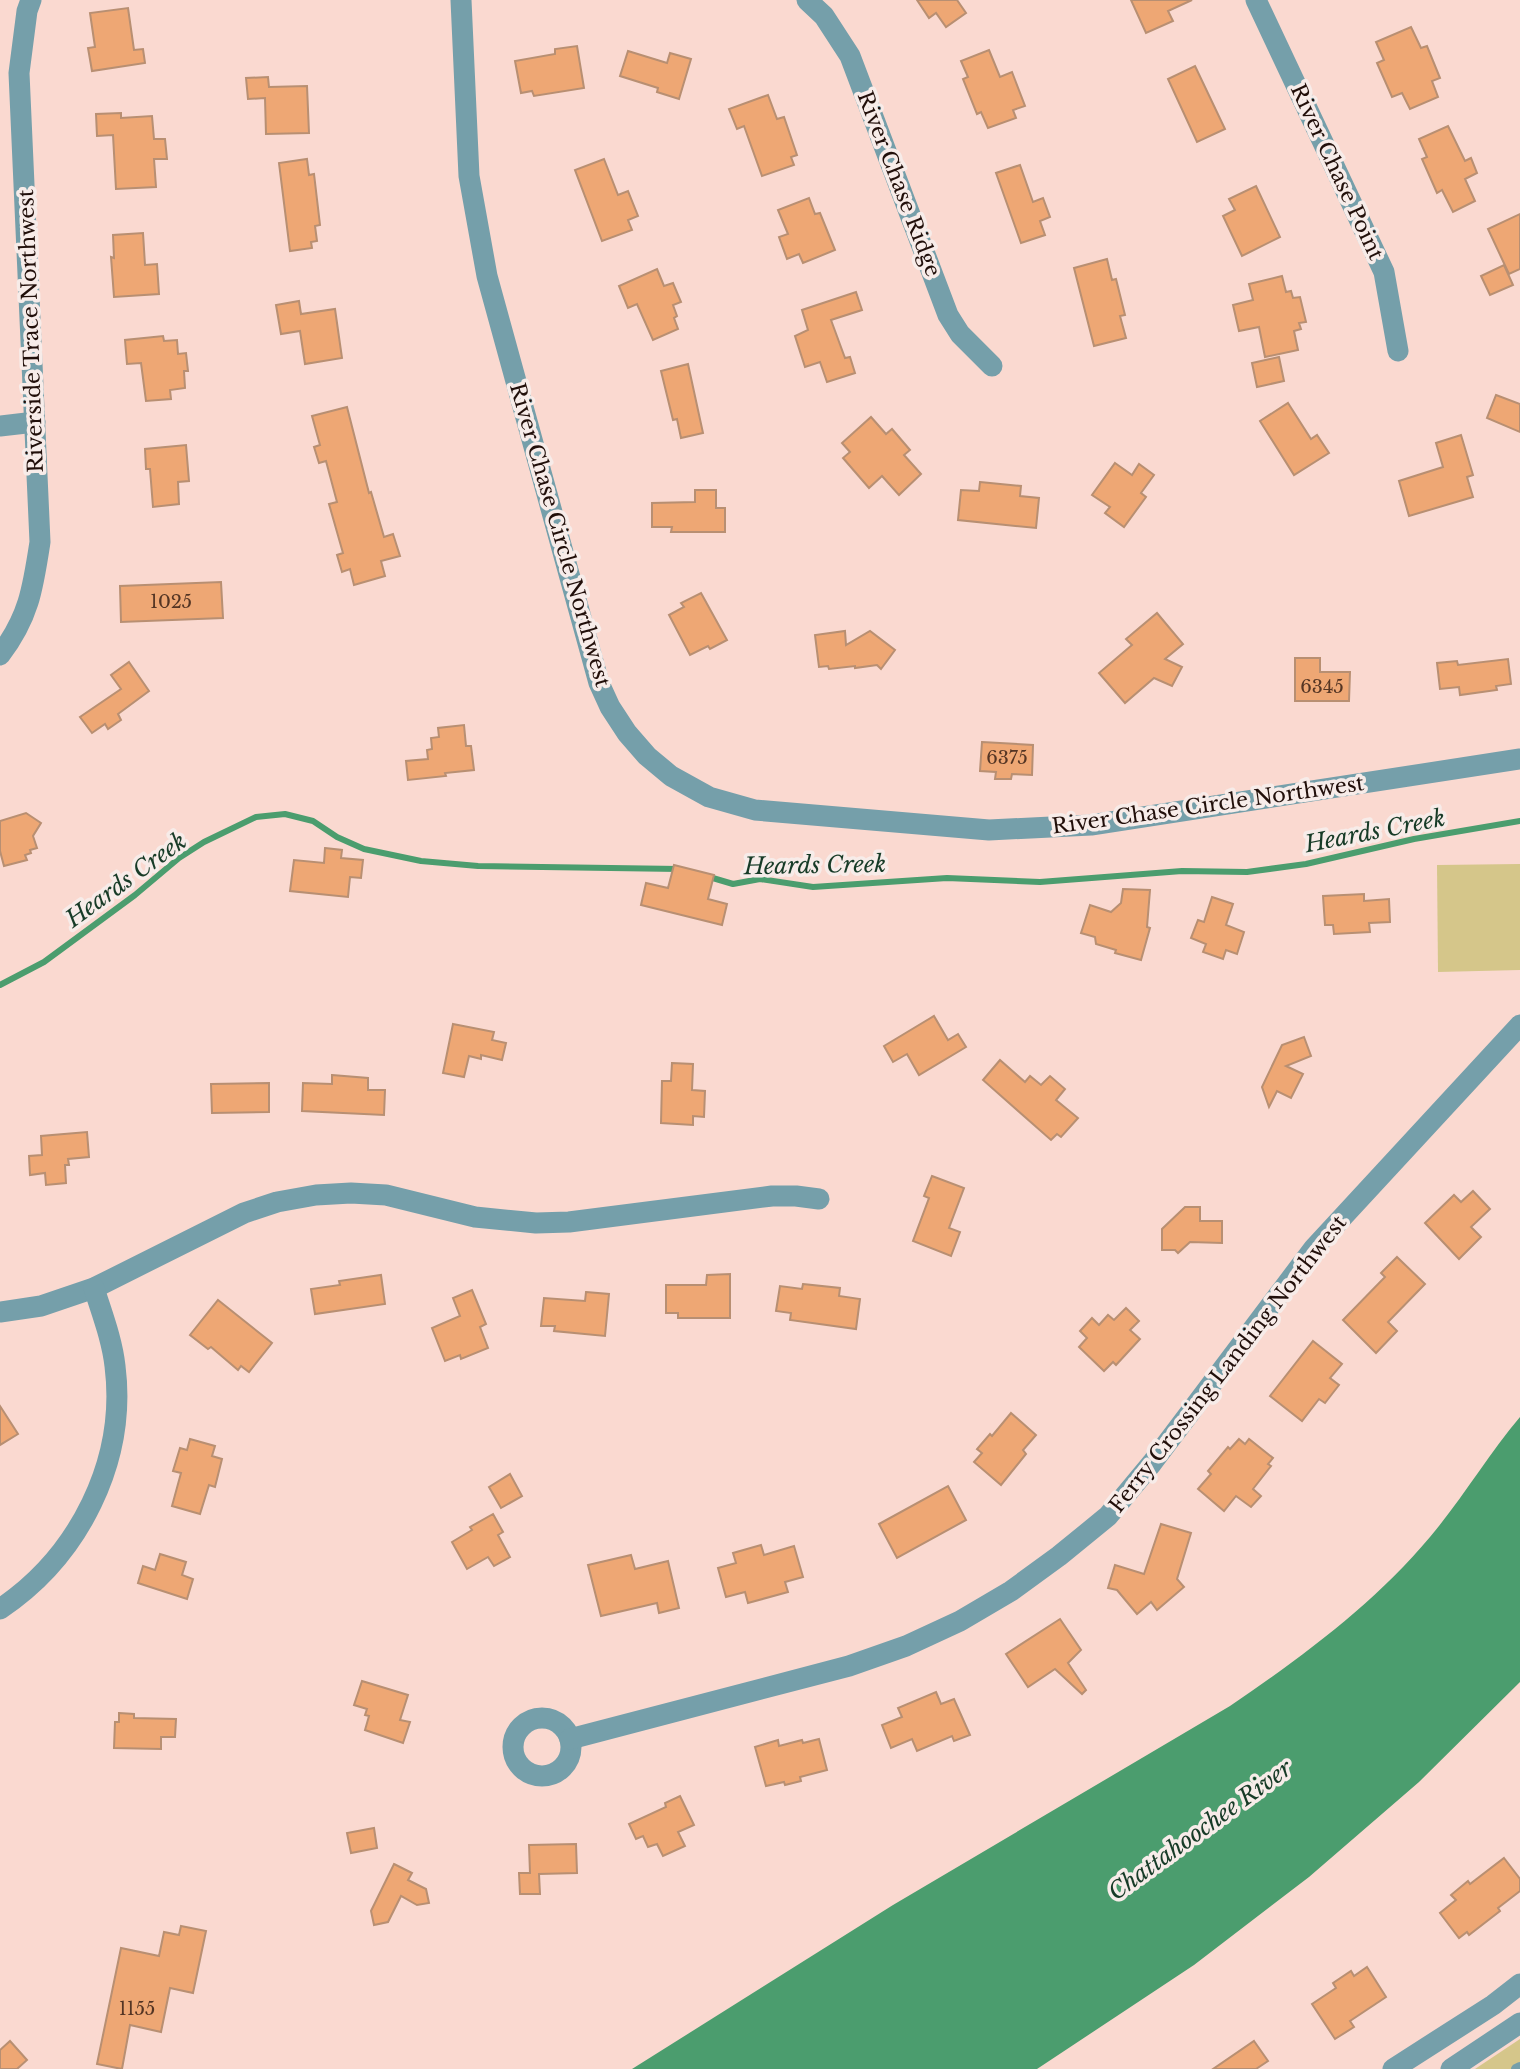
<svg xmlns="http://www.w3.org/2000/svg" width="1520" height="2069" viewBox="0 0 1520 2069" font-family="'Libre Baskerville',serif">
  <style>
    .green { fill: #d5c68a }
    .water { fill: #4b9d6e }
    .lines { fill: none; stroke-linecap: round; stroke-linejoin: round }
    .stream { stroke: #4b9d6e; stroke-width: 6 }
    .building { fill: #eea774; stroke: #b88f72; stroke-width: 2 }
    .lane { stroke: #759faa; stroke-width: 10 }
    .street { stroke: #759faa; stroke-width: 21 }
    .labels { text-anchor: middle; stroke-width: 7; stroke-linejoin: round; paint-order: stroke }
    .number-label { font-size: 18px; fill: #543524 }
    .street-label { font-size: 21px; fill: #210f0a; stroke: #f7ece9 }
    .water-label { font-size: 23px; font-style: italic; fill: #173b27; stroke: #f7ece9 }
  </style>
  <rect width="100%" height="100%" fill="#fad9d0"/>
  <g class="green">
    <polygon points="1520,864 1520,970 1438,972 1437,865"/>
    <polygon points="1520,2039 1520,2069 1475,2069"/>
  </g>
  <path class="water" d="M 1520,1417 L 1520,1682 L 1419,1782 L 1309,1877 L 1194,1965 L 1037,2069 L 632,2069 L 893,1905 L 1230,1706 C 1302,1657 1374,1604 1430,1537 C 1462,1499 1488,1455 1520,1417 Z"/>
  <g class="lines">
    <g class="stream">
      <polyline points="706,876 733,884 760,879 813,887 947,878 1040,882 1182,871 1247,872 1306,864 1414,839 1520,821"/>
      <polyline points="0,985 44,962 135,895 179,858 204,842 256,817 285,814 313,821 337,837 364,849 421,861 478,866 679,869"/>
    </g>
  </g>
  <g class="building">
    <polygon points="917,0 957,0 966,13 946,27 936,13 929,18"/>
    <polygon points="1131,0 1192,0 1168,11 1173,21 1146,33"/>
    <polygon points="128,8 134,50 143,49 145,63 92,71 88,48 95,47 90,13"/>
    <polygon points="1411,27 1421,48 1427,46 1440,78 1432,81 1438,97 1410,109 1402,93 1392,97 1377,63 1384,60 1376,42"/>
    <polygon points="577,46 584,88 534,96 532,91 521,93 515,61 555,54 555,49"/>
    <polygon points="989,50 1000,77 1012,72 1025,106 1013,110 1016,118 988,128 981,112 977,114 963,79 968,77 961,61"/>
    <polygon points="628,51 667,63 670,53 691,59 679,99 657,92 658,88 620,76"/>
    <polygon points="1195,66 1225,129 1197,142 1168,79"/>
    <polygon points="268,77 269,87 307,86 309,133 266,134 265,98 248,99 246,78"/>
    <polygon points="768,95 777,119 784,117 797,155 791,157 794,165 762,176 744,126 737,129 729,109"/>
    <polygon points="121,113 121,118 152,116 154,139 165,139 167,159 154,159 156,187 116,189 113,135 97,136 96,114"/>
    <polygon points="1448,126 1465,161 1471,158 1477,173 1465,179 1475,201 1453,212 1442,190 1437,193 1422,159 1427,157 1419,139"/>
    <polygon points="307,159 309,175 314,174 320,225 315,226 317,241 311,242 312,248 290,251 279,163"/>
    <polygon points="604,159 618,195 628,191 638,216 628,220 632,230 602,241 575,170"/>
    <polygon points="1020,165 1033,202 1043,198 1050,217 1040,221 1045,235 1021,243 996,173"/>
    <polygon points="1256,186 1280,237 1242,256 1223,216 1235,210 1229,199"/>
    <polygon points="809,198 815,214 820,213 835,250 803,263 799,254 787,259 779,237 788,234 778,210"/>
    <polygon points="1520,214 1520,269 1509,274 1488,229"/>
    <polygon points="143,233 145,265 157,264 159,294 114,297 111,257 114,258 113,235"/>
    <polygon points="1107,259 1112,280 1116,279 1125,315 1120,316 1126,338 1094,346 1074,268"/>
    <polygon points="1504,265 1513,285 1490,295 1481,276"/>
    <polygon points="657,269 664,286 673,283 681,302 673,305 677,316 674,318 678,329 653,340 637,304 628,308 619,286"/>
    <polygon points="1282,276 1286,292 1291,291 1293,298 1300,297 1306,322 1299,323 1301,329 1294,331 1298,350 1265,357 1259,327 1239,331 1233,305 1253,300 1249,284"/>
    <polygon points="856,292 862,310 831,320 845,358 850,357 855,373 827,382 820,362 805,367 795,336 808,330 802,310"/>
    <polygon points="299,301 301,314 335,309 342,358 305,364 300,331 281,334 276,305"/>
    <polygon points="163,336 164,341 177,340 178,354 186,353 188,371 184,371 185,388 170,390 171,399 146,401 141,363 127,364 125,340"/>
    <polygon points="1279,357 1284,381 1257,387 1252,363"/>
    <polygon points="688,364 703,433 681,438 677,419 673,420 661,371"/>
    <polygon points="1496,395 1520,404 1520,432 1487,418"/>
    <polygon points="1288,403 1311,439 1317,435 1329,453 1294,475 1260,421"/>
    <polygon points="347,407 369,493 371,492 384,537 393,534 400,556 381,561 385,576 354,585 350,569 342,572 337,555 343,553 329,504 337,502 326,461 319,463 314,447 320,445 312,416"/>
    <polygon points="871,417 886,434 892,429 910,450 904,455 921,474 899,495 882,476 869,488 843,458 850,452 842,443"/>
    <polygon points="1461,435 1473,475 1467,477 1473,497 1409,516 1399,481 1443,467 1436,443"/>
    <polygon points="186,445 189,481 178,482 179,504 153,507 150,469 146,469 145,449"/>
    <polygon points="1115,463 1132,475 1139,464 1154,475 1141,493 1146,497 1124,527 1105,513 1110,507 1092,495"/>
    <polygon points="980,482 1021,486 1020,496 1039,498 1036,528 958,520 961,490 979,491"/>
    <polygon points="695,490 716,490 716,508 725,508 725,532 671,532 672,527 652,527 652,503 695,502"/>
    <polygon points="221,582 223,618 121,622 120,586"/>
    <polygon points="701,593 727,640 710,649 708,646 690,655 669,615 684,607 681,603"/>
    <polygon points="1157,613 1183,644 1165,659 1182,667 1172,686 1154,678 1125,703 1099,673 1132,645 1126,639"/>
    <polygon points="845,631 846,645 870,631 895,650 881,669 877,665 855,668 855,666 829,669 828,666 819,667 815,635"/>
    <polygon points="1295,658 1320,658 1320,672 1350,672 1349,701 1295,701"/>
    <polygon points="1508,659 1511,684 1496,686 1497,690 1460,695 1459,687 1440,689 1437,663 1457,661 1458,665"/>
    <polygon points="129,662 149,691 118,714 121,720 108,729 105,724 92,733 80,717 121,689 111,675"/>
    <polygon points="464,725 466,746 471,746 474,770 445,773 446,776 408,780 406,761 428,759 427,750 432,749 431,738 439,737 438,728"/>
    <polygon points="982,742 1033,745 1032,775 1012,774 1011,779 995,779 996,772 980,771"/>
    <polygon points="26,813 41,823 33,836 37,848 30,850 31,853 25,855 27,860 4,866 0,851 0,821"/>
    <polygon points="325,848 342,850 341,858 363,860 361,878 350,877 348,897 290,891 294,860 324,863"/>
    <polygon points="674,865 714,875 708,899 727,904 722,925 641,905 646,883 668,888"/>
    <polygon points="1123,889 1150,890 1147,927 1150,928 1141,960 1115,953 1116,950 1096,944 1095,937 1081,933 1090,905 1111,912 1121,903"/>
    <polygon points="1364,894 1364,901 1389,899 1390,922 1369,923 1370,932 1334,934 1333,925 1325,925 1323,896"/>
    <polygon points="1212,897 1233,904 1226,925 1244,932 1237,954 1226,950 1223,959 1203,952 1206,944 1191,938 1198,920 1204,922"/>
    <polygon points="934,1016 948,1040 958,1034 966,1047 919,1075 907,1054 893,1062 884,1046"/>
    <polygon points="453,1024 494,1032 492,1040 506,1043 502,1060 481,1055 481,1059 469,1056 464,1077 443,1073"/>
    <polygon points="1304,1037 1311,1056 1286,1066 1303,1074 1291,1098 1277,1091 1269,1107 1262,1087 1282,1045"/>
    <polygon points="1000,1060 1025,1082 1030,1076 1041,1085 1050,1076 1065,1089 1056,1100 1078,1118 1061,1137 1057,1134 1051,1140 983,1080"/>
    <polygon points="672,1063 693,1064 692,1090 705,1091 704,1117 693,1116 693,1125 661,1123 662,1081 671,1081"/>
    <polygon points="332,1075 368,1078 368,1090 385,1090 384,1115 302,1111 303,1083 332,1084"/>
    <polygon points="269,1083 269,1112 212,1113 211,1084"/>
    <polygon points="87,1132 89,1157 68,1159 69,1165 65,1165 66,1183 46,1185 45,1173 30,1175 29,1156 42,1155 41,1136"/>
    <polygon points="932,1176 964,1188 949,1228 960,1232 951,1256 913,1241 929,1198 924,1196"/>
    <polygon points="1473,1191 1490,1209 1471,1227 1481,1237 1459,1259 1425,1223 1454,1195 1461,1202"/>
    <polygon points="1185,1207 1200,1207 1200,1221 1222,1221 1222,1243 1190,1242 1178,1253 1175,1250 1162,1250 1162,1229"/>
    <polygon points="1397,1257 1425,1284 1388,1322 1397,1331 1376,1353 1343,1320 1385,1277 1381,1273"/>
    <polygon points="730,1274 730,1318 678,1318 678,1313 666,1313 666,1285 706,1285 707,1275"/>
    <polygon points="381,1275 385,1304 315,1314 311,1289 340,1285 339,1281"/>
    <polygon points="803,1284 840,1288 839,1296 860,1299 856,1329 790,1320 791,1313 776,1311 780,1286 802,1289"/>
    <polygon points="472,1290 486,1324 480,1327 488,1348 461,1359 460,1355 445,1361 432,1328 460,1316 453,1298"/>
    <polygon points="586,1292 609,1294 605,1336 554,1331 555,1326 541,1326 544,1298 585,1301"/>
    <polygon points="218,1300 272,1343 249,1372 241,1366 238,1370 211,1347 208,1349 190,1335"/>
    <polygon points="1126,1308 1139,1321 1130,1330 1140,1339 1116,1365 1113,1362 1104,1371 1079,1347 1087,1338 1080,1331 1092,1318 1099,1325 1108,1315 1114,1320"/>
    <polygon points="1313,1341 1342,1364 1330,1378 1339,1385 1325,1403 1319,1399 1302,1421 1270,1396"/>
    <polygon points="0,1406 18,1434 0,1445"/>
    <polygon points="1011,1413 1036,1435 1023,1450 1026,1454 1001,1485 974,1462 982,1453 977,1449 990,1434 992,1436"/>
    <polygon points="190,1439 215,1446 212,1456 222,1459 215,1487 209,1485 200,1514 172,1506 181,1473 173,1471 180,1448 187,1450"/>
    <polygon points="1239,1439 1245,1444 1249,1439 1273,1458 1268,1464 1271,1466 1253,1489 1261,1496 1251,1507 1236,1496 1224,1511 1198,1489 1211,1474 1208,1471 1228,1447 1230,1449"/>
    <polygon points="510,1474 522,1496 501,1508 489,1487"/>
    <polygon points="948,1486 966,1520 897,1558 879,1524"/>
    <polygon points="493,1514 503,1532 498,1535 510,1557 494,1566 488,1557 467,1569 452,1542 472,1530 470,1527"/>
    <polygon points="1161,1524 1191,1533 1177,1579 1184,1587 1157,1610 1151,1602 1137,1614 1117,1590 1108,1588 1115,1565 1144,1574"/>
    <polygon points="761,1545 764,1555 794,1546 803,1577 785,1582 788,1592 748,1603 745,1592 726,1597 718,1568 736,1563 733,1553"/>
    <polygon points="160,1554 186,1562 182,1575 193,1579 187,1599 138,1583 143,1566 155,1570"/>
    <polygon points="631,1555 635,1569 668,1561 679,1608 659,1613 657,1603 601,1616 588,1565"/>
    <polygon points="1060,1619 1081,1650 1068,1663 1086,1690 1082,1694 1055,1669 1028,1687 1006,1654"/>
    <polygon points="362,1681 408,1695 400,1720 410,1722 403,1743 365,1730 369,1716 365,1715 367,1709 354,1705"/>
    <polygon points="936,1692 941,1704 954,1699 970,1735 954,1741 952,1736 917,1751 912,1739 891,1748 882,1725 902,1717 898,1708"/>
    <polygon points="119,1713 134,1714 134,1718 176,1719 175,1737 161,1737 161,1749 114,1748 115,1722 119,1722"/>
    <polygon points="819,1739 827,1770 800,1777 801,1781 785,1785 784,1782 766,1786 755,1747 778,1740 779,1746 802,1740 803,1743"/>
    <polygon points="680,1796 694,1825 678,1832 685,1846 663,1856 657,1844 648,1847 643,1836 636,1839 629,1824 666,1807 665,1803"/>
    <polygon points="374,1828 377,1848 351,1853 347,1833"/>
    <polygon points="576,1844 577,1873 539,1874 540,1894 520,1894 519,1873 530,1873 529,1845"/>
    <polygon points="1504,1858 1520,1879 1520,1891 1498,1908 1500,1911 1469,1935 1467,1932 1459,1938 1440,1913 1456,1900 1451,1895 1468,1881 1470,1884"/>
    <polygon points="394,1864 412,1873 408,1880 426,1889 429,1903 417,1905 401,1896 388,1922 374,1925 371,1911"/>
    <polygon points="181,1926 206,1931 193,1993 170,1988 161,2032 130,2025 122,2069 97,2064 121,1948 159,1956 164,1932 179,1935"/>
    <polygon points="1367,1967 1386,1997 1350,2021 1354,2027 1335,2039 1312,2004 1336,1988 1333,1983 1351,1971 1354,1976"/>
    <polygon points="10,2041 27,2060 17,2069 0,2069 0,2050"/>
    <polygon points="1254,2041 1268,2061 1256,2069 1213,2069"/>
  </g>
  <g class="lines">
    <polyline class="lane" points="1516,2069 1520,2067"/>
    <g class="street">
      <polyline points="461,0 469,176 487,276 599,683 610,707 627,733 647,756 671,776 709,797 755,810 989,830 1091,825 1520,759"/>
      <polyline points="807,0 824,16 850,56 948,315 960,334 992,366"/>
      <polyline points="1256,0 1384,272 1398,351"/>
      <polyline points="0,426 35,422"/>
      <path d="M 0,655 C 29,617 33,588 40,542 L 19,73 L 27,11 L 31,0"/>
      <polyline points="0,1312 41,1306 94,1288 244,1213 277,1202 316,1195 351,1193 386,1195 475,1217 536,1223 569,1222 772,1196 796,1196 819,1199"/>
      <path d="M 0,1609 C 79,1556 127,1461 115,1366 C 112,1339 102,1314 94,1288"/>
      <circle cx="542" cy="1747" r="29"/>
      <polyline points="570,1739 849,1666 906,1646 960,1621 1011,1591 1059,1556 1108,1516 1152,1463 1314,1248 1520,1025"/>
      <polyline points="1393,2069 1493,2005 1520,1984"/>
      <polyline points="1451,2069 1520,2023"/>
    </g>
  </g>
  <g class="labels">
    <g class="number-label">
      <text x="171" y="608">1025</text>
      <text x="1322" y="693">6345</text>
      <text x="1007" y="764">6375</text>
      <text x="137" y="2015">1155</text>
    </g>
    <g class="street-label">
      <text transform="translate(1337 172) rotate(65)" y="7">River Chase Point</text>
      <text transform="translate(899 184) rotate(69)" y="7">River Chase Ridge</text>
      <text transform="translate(31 331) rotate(-92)" y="7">Riverside Trace Northwest</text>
      <text transform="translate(560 535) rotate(74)" y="7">River Chase Circle Northwest</text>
      <text transform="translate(1208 805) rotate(-8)" y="7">River Chase Circle Northwest</text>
      <text transform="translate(1228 1364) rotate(-52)" y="7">Ferry Crossing Landing Northwest</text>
    </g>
    <g class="water-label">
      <text transform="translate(1375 831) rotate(-11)" y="8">Heards Creek</text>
      <text transform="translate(815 865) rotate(-1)" y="8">Heards Creek</text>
      <text transform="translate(126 880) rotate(-36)" y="8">Heards Creek</text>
      <text transform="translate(1200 1830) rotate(-36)" y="8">Chattahoochee River</text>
    </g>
  </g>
</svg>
